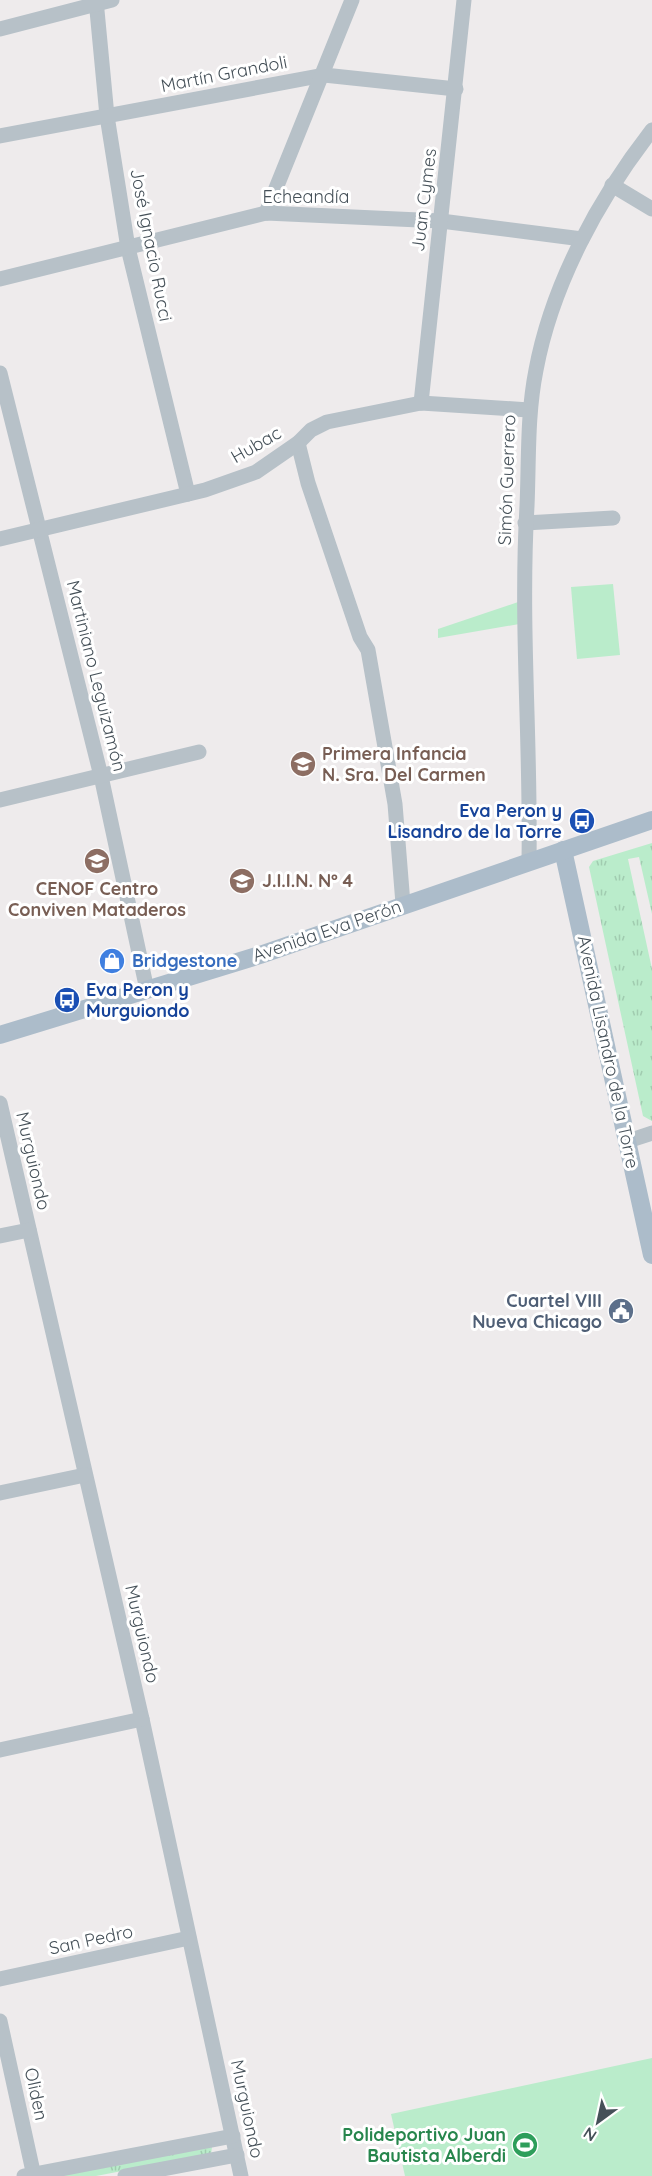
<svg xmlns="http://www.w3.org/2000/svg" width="652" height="2176" viewBox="0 0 652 2176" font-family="Quicksand,sans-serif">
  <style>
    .grass { fill: url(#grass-tufts) }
    .park { fill: #baeccb }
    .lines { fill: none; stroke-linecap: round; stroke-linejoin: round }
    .minor { stroke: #b7c1c8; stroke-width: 15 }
    .major { stroke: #acbcca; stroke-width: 18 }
    .labels { text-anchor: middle; stroke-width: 6; stroke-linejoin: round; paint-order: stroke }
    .street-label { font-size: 18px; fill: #455058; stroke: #fff }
    .education-label { font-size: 18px; font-weight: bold; fill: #785e54; stroke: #fff; text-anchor: start }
    .transit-label { font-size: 18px; font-weight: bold; fill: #164399; stroke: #fff; text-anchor: end }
    .shop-label { font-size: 18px; font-weight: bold; fill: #366cbe; stroke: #fff; text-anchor: start }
    .service-label { font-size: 18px; font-weight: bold; fill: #4e5e75; stroke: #fff; text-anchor: end }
    .leisure-label { font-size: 18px; font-weight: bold; fill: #27864d; stroke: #fff; text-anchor: end }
  </style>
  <defs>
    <pattern id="grass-tufts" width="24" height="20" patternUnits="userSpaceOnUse" patternTransform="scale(1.5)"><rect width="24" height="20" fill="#baeccb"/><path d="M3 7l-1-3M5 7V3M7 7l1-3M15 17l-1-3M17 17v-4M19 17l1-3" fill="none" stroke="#a1ccb0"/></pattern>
  </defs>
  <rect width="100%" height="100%" fill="#eeebec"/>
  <g class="grass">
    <polygon points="652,843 652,914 639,857 628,859 652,969 652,1121 643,1116 589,867 593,861"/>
    <polygon points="212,2147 211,2154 96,2176 56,2176"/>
  </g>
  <g class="park">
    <polygon points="613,584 620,655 577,659 571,587"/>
    <polygon points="524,600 525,623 438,638 438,629"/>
    <polygon points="652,2058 652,2176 405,2176 391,2114"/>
  </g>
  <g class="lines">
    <g class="minor">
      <polyline points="96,0 107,116 128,248 188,494"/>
      <polyline points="0,29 112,0"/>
      <polyline points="0,136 324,75 456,89"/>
      <polyline points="612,185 652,209"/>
      <polyline points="266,213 352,0"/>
      <polyline points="0,279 266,213 441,221 582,239"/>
      <polyline points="0,373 101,776 147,990"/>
      <polyline points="421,403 464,0"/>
      <polyline points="298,443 308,483 360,637 368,650 395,804 403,904"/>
      <polyline points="525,523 613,518"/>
      <polyline points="0,539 205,490 256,472 298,443 311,430 327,422 421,403 529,410"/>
      <polyline points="0,800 199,752"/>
      <path d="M 529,860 C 531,741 520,625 527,506 C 529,460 527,415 536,370 C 552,284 599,198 652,130"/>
      <polyline points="0,1103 142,1719 241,2176"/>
      <polyline points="628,1141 652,1133"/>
      <polyline points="0,1236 29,1230"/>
      <polyline points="0,1493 85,1475"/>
      <polyline points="0,1750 142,1719"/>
      <polyline points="0,1979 189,1938"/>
      <polyline points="0,2021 34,2176"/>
      <polyline points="24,2176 233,2136"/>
      <polyline points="125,2176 237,2155"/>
    </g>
    <g class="major">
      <polyline points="563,850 652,1255"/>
      <polyline points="0,1035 260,955 652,820"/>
    </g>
  </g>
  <defs>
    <g id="school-disc" transform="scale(1.35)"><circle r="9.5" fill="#8d6e63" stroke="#fff"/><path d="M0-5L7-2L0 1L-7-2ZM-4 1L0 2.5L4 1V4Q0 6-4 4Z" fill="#fff"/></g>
    <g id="bus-disc" transform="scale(1.35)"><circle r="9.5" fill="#1a4fb4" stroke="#fff"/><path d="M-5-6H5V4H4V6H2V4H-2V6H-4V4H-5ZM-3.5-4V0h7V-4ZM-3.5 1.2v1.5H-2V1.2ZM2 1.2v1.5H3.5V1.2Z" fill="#fff"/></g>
    <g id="shop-disc" transform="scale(1.35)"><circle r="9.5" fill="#3f7fe0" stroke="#fff"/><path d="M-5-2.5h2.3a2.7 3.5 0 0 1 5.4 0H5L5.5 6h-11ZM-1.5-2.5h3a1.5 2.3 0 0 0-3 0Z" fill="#fff"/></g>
    <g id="civic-disc" transform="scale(1.35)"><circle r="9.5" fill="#5c6f8a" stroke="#fff"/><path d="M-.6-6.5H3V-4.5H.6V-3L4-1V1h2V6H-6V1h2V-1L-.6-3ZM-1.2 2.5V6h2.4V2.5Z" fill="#fff"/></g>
    <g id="stadium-disc" transform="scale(1.35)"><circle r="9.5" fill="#2e9e5b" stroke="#fff"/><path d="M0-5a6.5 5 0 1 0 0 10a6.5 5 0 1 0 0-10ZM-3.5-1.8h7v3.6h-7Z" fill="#fff"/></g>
  </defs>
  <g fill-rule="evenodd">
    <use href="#school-disc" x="303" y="764"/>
    <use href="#bus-disc" x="582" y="821"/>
    <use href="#school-disc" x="97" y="861"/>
    <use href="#school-disc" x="242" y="881"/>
    <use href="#shop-disc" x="112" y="961"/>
    <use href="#bus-disc" x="67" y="1000"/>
    <use href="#civic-disc" x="621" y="1311"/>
    <use href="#stadium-disc" x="525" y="2145"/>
  </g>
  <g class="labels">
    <g class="street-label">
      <text transform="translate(224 74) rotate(-11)" y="6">Martín Grandoli</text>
      <text x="306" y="203">Echeandía</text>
      <text transform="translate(424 200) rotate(-83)" y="6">Juan Cymes</text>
      <text transform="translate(151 245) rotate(79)" y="6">José Ignacio Rucci</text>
      <text transform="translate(256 445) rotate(-30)" y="6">Hubac</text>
      <text transform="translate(507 480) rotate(-88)" y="6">Simón Guerrero</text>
      <text transform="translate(96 676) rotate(76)" y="6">Martiniano Leguizamón</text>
      <text transform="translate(327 931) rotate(-19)" y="6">Avenida Eva Perón</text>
      <text transform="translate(608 1052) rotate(78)" y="6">Avenida Lisandro de la Torre</text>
      <text transform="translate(33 1161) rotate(77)" y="6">Murguiondo</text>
      <text transform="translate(142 1634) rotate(77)" y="6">Murguiondo</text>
      <text transform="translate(91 1940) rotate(-12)" y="6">San Pedro</text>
      <text transform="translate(36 2094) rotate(78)" y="6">Oliden</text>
      <text transform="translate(247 2109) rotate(78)" y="6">Murguiondo</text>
    </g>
    <g class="education-label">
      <text x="322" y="760">Primera Infancia<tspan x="322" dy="21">N. Sra. Del Carmen</tspan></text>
      <text x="262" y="887">J.I.I.N. Nº 4</text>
      <text x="97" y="895" text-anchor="middle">CENOF Centro<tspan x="97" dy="21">Conviven Mataderos</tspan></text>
    </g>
    <g class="transit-label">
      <text x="562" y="817">Eva Peron y<tspan x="562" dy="21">Lisandro de la Torre</tspan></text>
      <text x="86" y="996" text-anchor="start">Eva Peron y<tspan x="86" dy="21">Murguiondo</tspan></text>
    </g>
    <g class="shop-label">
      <text x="132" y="967">Bridgestone</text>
    </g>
    <g class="service-label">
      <text x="602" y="1307">Cuartel VIII<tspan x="602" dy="21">Nueva Chicago</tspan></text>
    </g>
    <g class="leisure-label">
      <text x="506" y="2141">Polideportivo Juan<tspan x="506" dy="21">Bautista Alberdi</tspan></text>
    </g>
  </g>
  <g transform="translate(598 2122) rotate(213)" stroke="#ffffff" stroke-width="4.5" paint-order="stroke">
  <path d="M0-4.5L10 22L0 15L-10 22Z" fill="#455058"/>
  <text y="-9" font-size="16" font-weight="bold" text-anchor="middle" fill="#455058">N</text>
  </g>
</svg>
